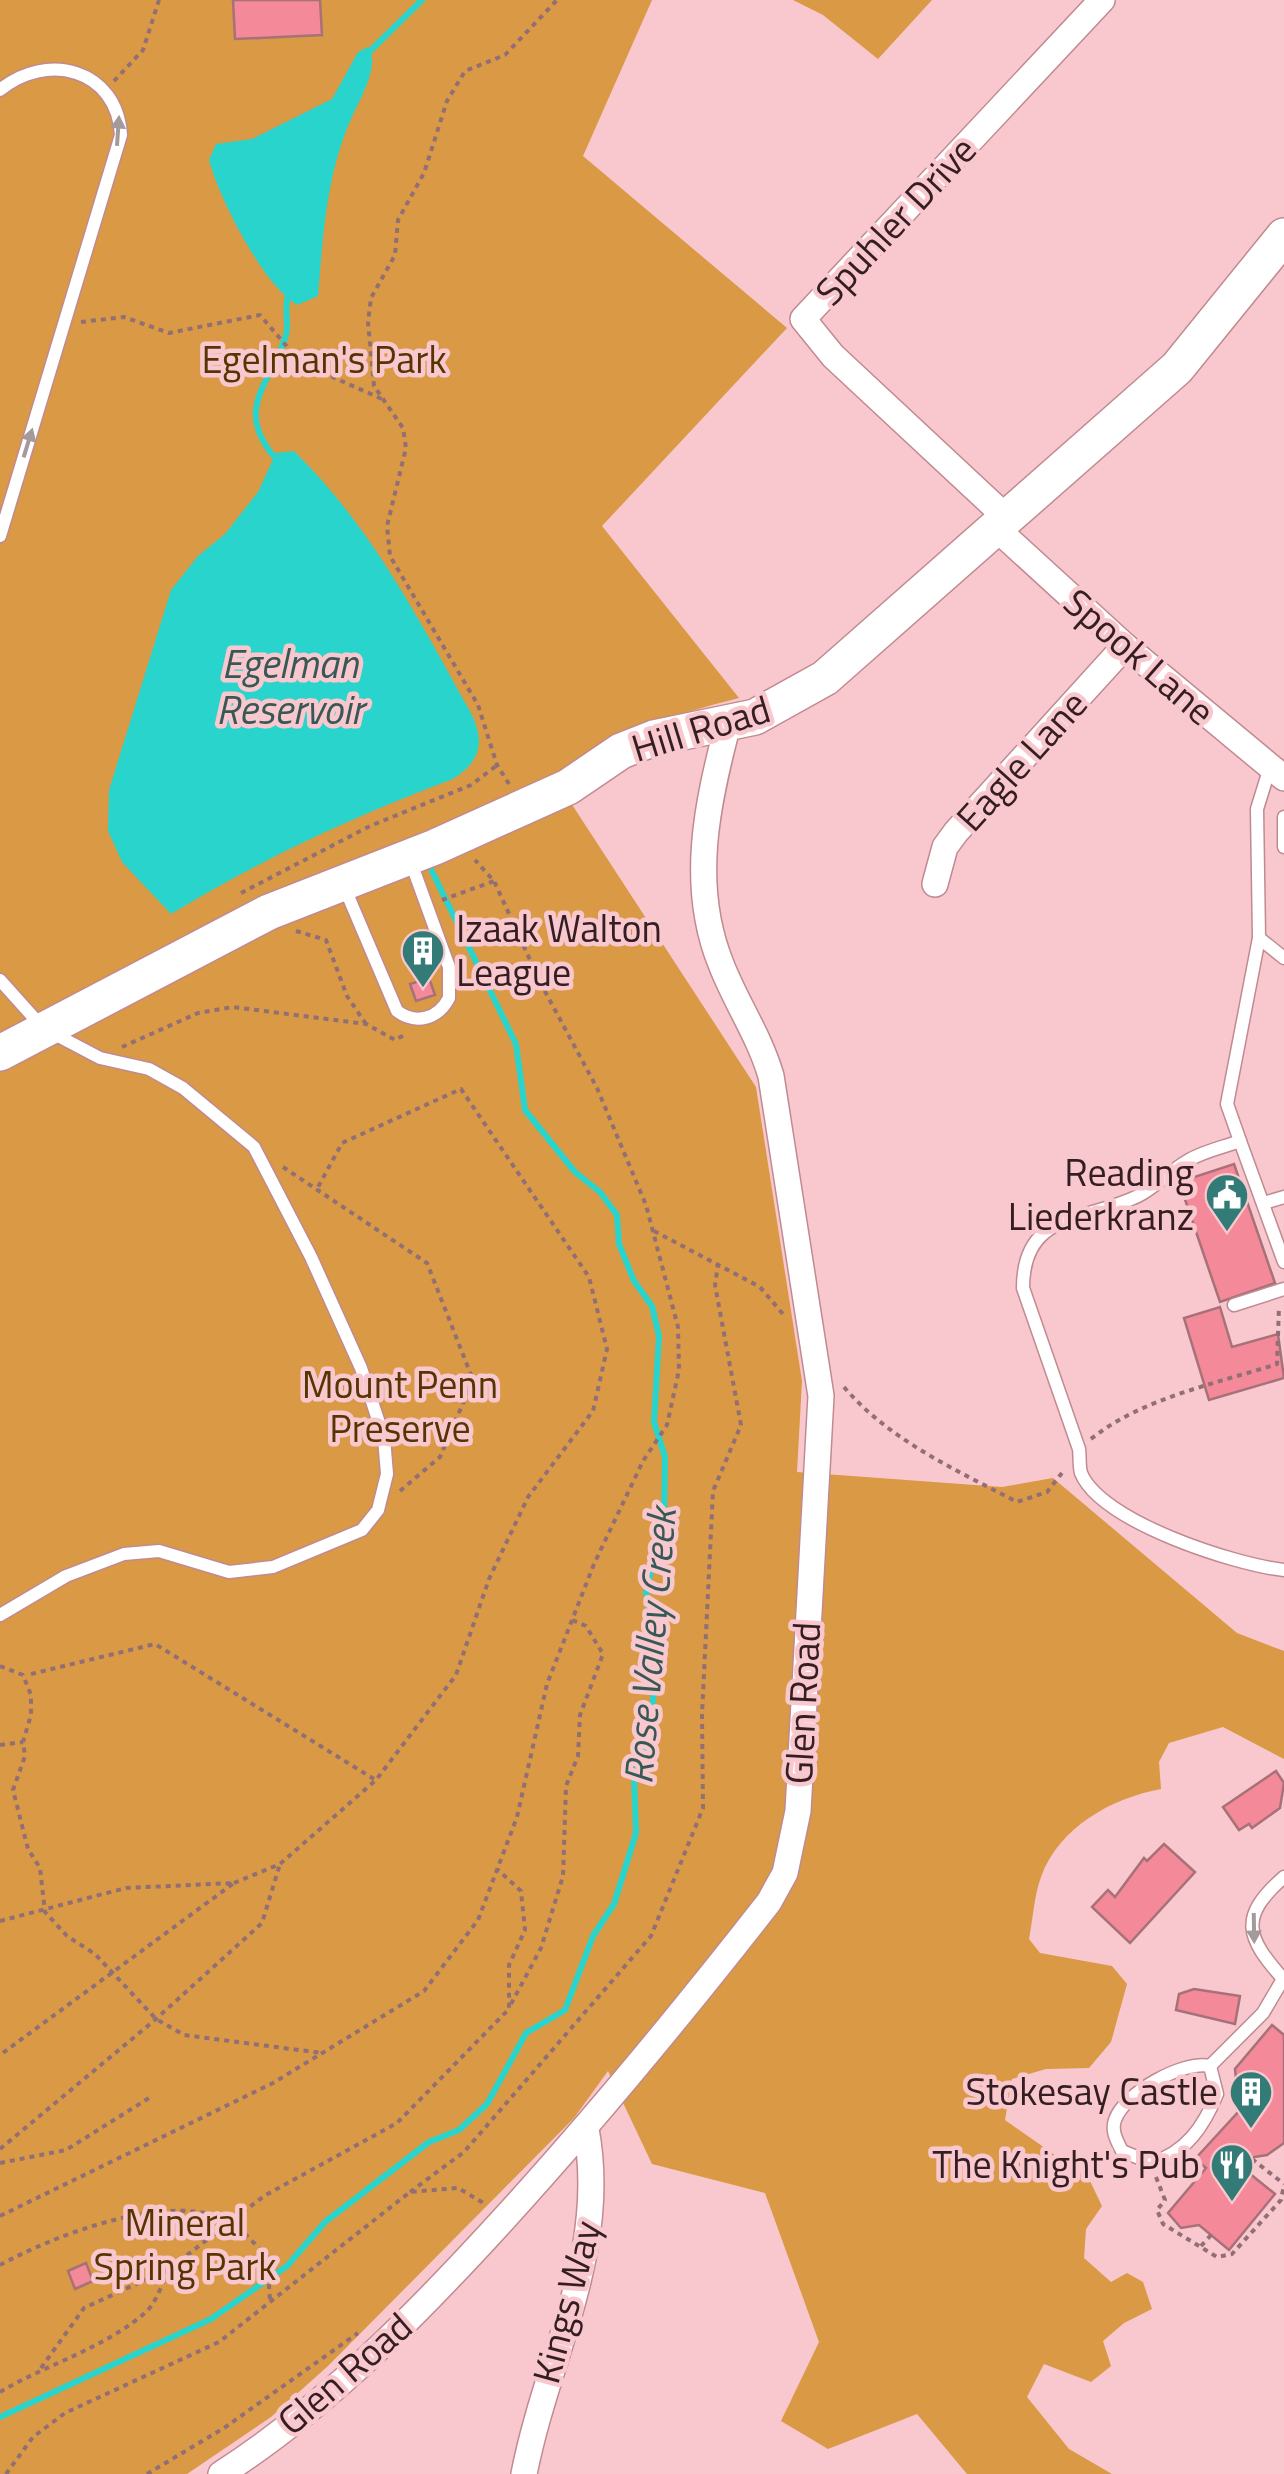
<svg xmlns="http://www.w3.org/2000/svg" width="1284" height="2474" viewBox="0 0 1284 2474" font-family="'Titillium Web',sans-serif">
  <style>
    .green { fill: #d99945 }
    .water { fill: #29d4cd }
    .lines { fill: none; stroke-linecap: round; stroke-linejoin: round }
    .stream { stroke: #29d4cd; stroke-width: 6 }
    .building { fill: #f38999; stroke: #a77178; stroke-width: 2.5 }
    .lane-casing { stroke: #c18a91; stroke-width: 15 }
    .street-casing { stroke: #c18a91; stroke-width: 28 }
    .secondary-casing { stroke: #c18a91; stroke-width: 38 }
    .path { stroke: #926f74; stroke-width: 4; stroke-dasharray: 5 5; stroke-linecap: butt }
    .lane { stroke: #fff; stroke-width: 12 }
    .street { stroke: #fff; stroke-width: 25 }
    .secondary { stroke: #fff; stroke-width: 35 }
    .oneway { fill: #a49a9b }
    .labels { text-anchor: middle; stroke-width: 9; stroke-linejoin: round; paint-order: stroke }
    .street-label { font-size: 38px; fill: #341e21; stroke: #f8c8ce }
    .park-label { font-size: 38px; fill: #573502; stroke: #f8c8ce }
    .poi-label { font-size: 38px; fill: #341e21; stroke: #f8c8ce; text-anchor: end }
    .water-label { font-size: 40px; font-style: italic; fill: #385856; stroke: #f8c8ce }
  </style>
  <rect width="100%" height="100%" fill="#f8c8ce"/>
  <g class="green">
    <path d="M 0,0 L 652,0 L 583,156 L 787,328 L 602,526 L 739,698 C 667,716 624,733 560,771 L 569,800 L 756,1087 L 802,1381 L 797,1472 L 1002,1487 L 1053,1478 L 1237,1633 L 1284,1651 L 1284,1759 L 1223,1727 L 1169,1743 L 1159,1762 L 1161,1789 C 1112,1798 1059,1827 1041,1877 C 1034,1896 1033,1919 1029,1939 L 1040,1953 L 1112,1966 L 1127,1984 L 1111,2042 L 1089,2068 L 1046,2069 L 1012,2079 L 1005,2120 L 1089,2179 L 1102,2206 L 1086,2229 L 1084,2258 L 1111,2282 L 1127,2273 L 1143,2282 L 1152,2309 L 1124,2323 L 1103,2341 L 1111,2366 L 1091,2382 L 1044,2364 L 1027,2397 L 1069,2449 L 1112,2474 L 967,2474 L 917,2414 L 828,2449 L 781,2421 L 819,2342 L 765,2193 L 652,2164 L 608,2071 L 574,2118 L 328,2366 L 271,2417 L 187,2474 L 0,2474 Z"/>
    <polygon points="793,0 932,0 878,59 823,15"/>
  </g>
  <g class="water">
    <path d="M 368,47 C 381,65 359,101 351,119 C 326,176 323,236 318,296 L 297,305 C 263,285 219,198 209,160 L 216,144 L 252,139 L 332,99 L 358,52 Z"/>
    <path d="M 294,451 C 371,526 419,620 471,713 C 485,742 481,761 453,779 C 354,816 262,859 171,914 L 122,862 L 108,831 L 109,790 L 171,590 L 198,556 L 225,534 L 258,492 L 276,453 Z"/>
  </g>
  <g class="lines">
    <g class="stream">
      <polyline points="366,55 422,0"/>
      <path d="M 276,459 C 232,408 271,385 286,335 C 289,322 284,309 288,295"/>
      <polyline points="0,2417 211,2319 287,2266 325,2222 429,2142 459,2130 487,2104 526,2033 565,2010 593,1936 614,1904 636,1833 634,1775 649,1736 657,1661 646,1592 664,1516 665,1457 654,1422 659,1336 652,1306 634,1281 619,1244 617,1215 600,1192 575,1172 525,1110 516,1044 428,863"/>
    </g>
  </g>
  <g class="building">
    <polygon points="233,0 320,0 322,35 235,39"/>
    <polygon points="429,978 435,995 416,1001 410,984"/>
    <polygon points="1234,1164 1275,1283 1220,1302 1179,1182"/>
    <polygon points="1220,1307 1232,1347 1278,1334 1284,1378 1209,1400 1184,1318"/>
    <polygon points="1276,1771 1284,1783 1280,1808 1252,1828 1249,1824 1239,1830 1223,1807"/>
    <polygon points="1164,1844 1195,1872 1130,1943 1092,1907 1108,1890 1115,1897 1144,1858 1147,1861"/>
    <polygon points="1194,1989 1240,1996 1235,2024 1176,2010 1179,1994"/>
    <polygon points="1272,2025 1284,2035 1284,2143 1267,2155 1254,2157 1249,2173 1275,2194 1229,2250 1199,2225 1181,2228 1168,2213 1206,2168 1195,2159 1239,2111 1235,2069"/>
    <polygon points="86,2263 93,2281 75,2289 68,2271"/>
  </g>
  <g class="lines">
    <g class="lane-casing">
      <g id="lane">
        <path d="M 0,90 C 47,51 117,69 121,135 L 0,536"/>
        <path d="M 1270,767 L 1257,809 L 1259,938 L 1227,1104 L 1240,1141 C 1224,1147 1204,1151 1189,1160 C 1171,1170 1156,1187 1138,1196 C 1085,1222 1023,1211 1023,1288 L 1079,1449 C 1080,1456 1079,1466 1081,1473 C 1101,1522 1236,1565 1284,1570"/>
        <polyline points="1284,817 1284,847"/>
        <path d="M 343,884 L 397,1011 C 416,1025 438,1019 449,998 L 449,967 L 409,857"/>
        <polyline points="1259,938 1284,958"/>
        <polyline points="0,980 43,1028 100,1058 149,1069 183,1088 254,1147 311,1257 361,1368 384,1438 387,1474 378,1510 362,1530 273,1567 229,1572 159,1551 124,1554 66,1576 0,1615"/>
        <polyline points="1240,1141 1284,1262"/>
        <polyline points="1264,1203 1284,1197"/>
        <polyline points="1234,1305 1284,1289"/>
        <path d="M 1284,1877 C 1237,1918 1247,1938 1284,1980"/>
        <path d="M 1210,2066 L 1217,2094 C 1204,2126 1186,2153 1151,2163 L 1122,2151 C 1117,2141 1111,2131 1115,2120 C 1124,2093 1183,2060 1210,2066 L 1263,2013 L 1283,1979"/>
      </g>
    </g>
    <g class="street-casing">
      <g id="street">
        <polyline points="1009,520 833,356 803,319 1102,0"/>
        <polyline points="998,530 1125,646 1284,778"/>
        <polyline points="935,884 945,847 956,832 1125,646"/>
        <path d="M 221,2474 C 328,2405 416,2315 501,2222 C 595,2119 683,2012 769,1902 L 785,1873 L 798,1811 L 821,1396 L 771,1076 C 759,1035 736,1003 721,964 C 689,885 707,804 728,724"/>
        <path d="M 524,2474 C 547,2356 609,2252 586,2129"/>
      </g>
    </g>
    <g class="secondary-casing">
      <polyline id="secondary" points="0,1053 269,912 435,847 568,787 621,751 654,738 755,717 825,678 1177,368 1284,236"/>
    </g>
    <g class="path">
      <polyline points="114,81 143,50 159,0"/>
      <polyline points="81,322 124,317 169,333 260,315 301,363 382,399"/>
      <polyline points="509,784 497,765 478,705 390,556 387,526 406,448 403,428 374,386 368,322 371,298 395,255 398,220 424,173 447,101 465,71 505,55 557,0"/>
      <polyline points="241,893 370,826 471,785 496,766"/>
      <polyline points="442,900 494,881"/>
      <polyline points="296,931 326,940 347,996 366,1024"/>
      <polyline points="122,1047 198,1013 233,1007 366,1024 395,1040 406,1034"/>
      <polyline points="283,1167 427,1263 473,1380 440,1457 400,1491"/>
      <polyline points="654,1231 760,1287 783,1314"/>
      <path d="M 844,1387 C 889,1440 956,1470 1017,1502 L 1047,1492 L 1065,1469"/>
      <path d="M 1091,1439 C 1142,1398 1215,1384 1277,1364 L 1279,1306"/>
      <polyline points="0,1666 23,1675 31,1695 31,1715 23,1742 25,1756 13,1790 28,1849 40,1868 45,1912 67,1936 95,1954 156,2019 184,2035 322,2053"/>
      <polyline points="31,1674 155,1644 374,1779"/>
      <polyline points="0,1745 23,1742"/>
      <polyline points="234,1883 280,1864 376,1780 456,1675 489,1579 528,1497 593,1411 607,1349 589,1277 461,1089 342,1143 317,1189"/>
      <polyline points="0,1921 126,1888 234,1883 0,2055"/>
      <polyline points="511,2004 541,1948 563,1876 566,1786 578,1756 580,1715 603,1654 586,1626 572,1620"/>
      <polyline points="0,2149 156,2019 262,1923 280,1864"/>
      <polyline points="1252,2159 1284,2184"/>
      <polyline points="0,2163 66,2150 149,2098"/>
      <polyline points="1156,2177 1165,2200 1157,2210 1163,2224 1217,2257 1232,2254 1281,2200 1284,2185"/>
      <polyline points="410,2192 464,2152 651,1936 703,1808 702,1714 713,1491 741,1425 715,1285 718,1265"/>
      <polyline points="0,2216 273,2083 424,1991 478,1920 517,1817 547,1684 594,1564 643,1461 667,1425 679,1370 678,1327 646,1205 597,1088 541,984 494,881 475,860"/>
      <polyline points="1201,2246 1211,2235"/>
      <path d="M 0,2265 C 53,2236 176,2187 233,2224 C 245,2232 256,2246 267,2256 L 270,2300"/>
      <polyline points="41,2368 84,2308 169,2269 264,2196 397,2123 509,2009 509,1965 525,1930 521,1891 497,1869"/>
      <path d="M 0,2392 C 47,2364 106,2348 147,2311 C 157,2301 163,2281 169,2269"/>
      <polyline points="6,2474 33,2437 65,2413 219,2342 410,2192 458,2188 487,2205"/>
      <polyline points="147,2474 224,2428 358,2333"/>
    </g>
    <use href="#lane" class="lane"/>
    <use href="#street" class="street"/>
    <use href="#secondary" class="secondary"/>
  </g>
  <defs><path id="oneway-solid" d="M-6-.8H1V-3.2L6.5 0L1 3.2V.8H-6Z" transform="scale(2.5)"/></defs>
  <g class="oneway">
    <use href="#oneway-solid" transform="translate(118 131) rotate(-86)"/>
    <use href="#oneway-solid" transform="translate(28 443) rotate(-73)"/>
    <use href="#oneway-solid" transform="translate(1254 1928) rotate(89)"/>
  </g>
  <defs>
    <g id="building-pin" transform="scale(2.25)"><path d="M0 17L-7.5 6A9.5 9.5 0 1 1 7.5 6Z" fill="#337b77" stroke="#f8c8ce"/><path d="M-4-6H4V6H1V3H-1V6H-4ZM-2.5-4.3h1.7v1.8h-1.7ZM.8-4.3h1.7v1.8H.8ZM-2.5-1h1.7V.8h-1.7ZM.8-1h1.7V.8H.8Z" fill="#fff"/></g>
    <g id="civic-pin" transform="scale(2.25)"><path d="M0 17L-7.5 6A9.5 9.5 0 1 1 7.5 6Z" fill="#337b77" stroke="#f8c8ce"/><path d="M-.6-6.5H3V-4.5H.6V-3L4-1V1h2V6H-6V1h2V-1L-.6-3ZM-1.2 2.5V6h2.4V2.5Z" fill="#fff"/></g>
    <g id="restaurant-pin" transform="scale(2.25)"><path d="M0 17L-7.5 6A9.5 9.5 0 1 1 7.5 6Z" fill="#337b77" stroke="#f8c8ce"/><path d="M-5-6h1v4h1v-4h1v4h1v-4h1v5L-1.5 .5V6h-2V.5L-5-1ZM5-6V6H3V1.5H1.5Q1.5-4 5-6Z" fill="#fff"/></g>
  </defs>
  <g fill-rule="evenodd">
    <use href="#building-pin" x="423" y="951"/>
    <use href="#civic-pin" x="1227" y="1195"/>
    <use href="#building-pin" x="1251" y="2092"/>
    <use href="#restaurant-pin" x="1232" y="2165"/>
  </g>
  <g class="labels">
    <g class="street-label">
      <text transform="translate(896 221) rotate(-47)" y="13">Spuhler Drive</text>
      <text transform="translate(1139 657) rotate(41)" y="13">Spook Lane</text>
      <text transform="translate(701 729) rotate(-17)" y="13">Hill Road</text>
      <text transform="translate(1022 761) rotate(-48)" y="13">Eagle Lane</text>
      <text transform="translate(803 1703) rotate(-87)" y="13">Glen Road</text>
      <text transform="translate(567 2302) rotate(-75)" y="13">Kings Way</text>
      <text transform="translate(345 2374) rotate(-41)" y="13">Glen Road</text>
    </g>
    <g class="park-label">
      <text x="324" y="373">Egelman's Park</text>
      <text x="400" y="1398">Mount Penn<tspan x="400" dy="44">Preserve</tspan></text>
      <text x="185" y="2236">Mineral<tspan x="185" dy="44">Spring Park</tspan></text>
    </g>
    <g class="poi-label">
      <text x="456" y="942" text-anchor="start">Izaak Walton<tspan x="456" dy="44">League</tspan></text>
      <text x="1194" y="1186">Reading<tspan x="1194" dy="44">Liederkranz</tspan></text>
      <text x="1218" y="2105">Stokesay Castle</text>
      <text x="1200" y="2178">The Knight's Pub</text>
    </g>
    <g class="water-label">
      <text x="290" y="678">Egelman<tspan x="290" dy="46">Reservoir</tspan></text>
      <text transform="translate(650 1646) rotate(-85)" y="14">Rose Valley Creek</text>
    </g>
  </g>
</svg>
